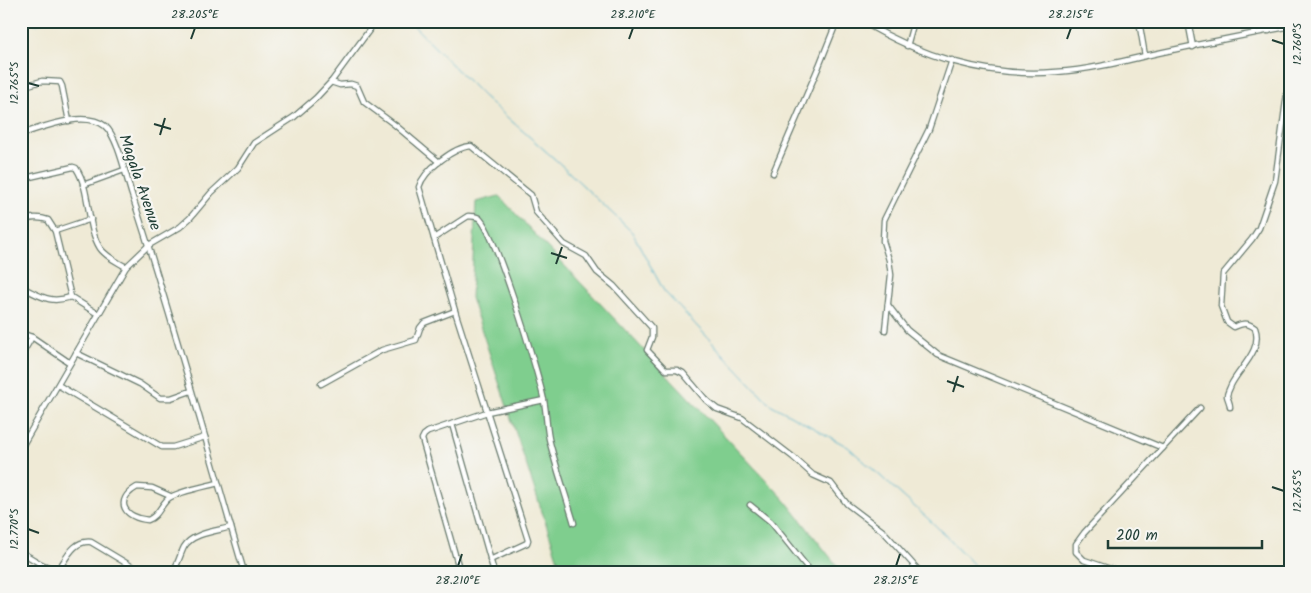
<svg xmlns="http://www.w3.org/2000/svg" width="1311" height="593" viewBox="0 0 1311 593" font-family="Kalam,sans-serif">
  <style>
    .green { fill: #7fce8e; stroke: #4f8661 }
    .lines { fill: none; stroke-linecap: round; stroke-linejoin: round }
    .stream { stroke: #48adc7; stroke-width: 1 }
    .minor-casing { stroke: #687a6d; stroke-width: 7 }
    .minor { stroke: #fff; stroke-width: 4.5 }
    .ticks { fill: none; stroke: #1f3d34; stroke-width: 2 }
    .labels { text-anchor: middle; stroke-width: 4.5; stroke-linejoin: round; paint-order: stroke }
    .street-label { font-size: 16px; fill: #1f3d34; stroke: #f6f6f2 }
    .neatline { fill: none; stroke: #1f3d34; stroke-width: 2 }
    .ticks-label { font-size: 12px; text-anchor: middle; fill: #1f3d34 }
  </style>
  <rect width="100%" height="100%" fill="#f6f6f2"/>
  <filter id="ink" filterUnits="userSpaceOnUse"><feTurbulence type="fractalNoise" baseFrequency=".02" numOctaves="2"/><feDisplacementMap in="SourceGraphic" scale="10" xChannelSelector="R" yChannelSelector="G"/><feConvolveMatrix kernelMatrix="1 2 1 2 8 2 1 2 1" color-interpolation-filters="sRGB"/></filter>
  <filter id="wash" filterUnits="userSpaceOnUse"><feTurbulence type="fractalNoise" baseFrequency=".0096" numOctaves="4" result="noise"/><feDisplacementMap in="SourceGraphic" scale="20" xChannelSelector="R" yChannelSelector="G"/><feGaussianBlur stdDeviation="1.12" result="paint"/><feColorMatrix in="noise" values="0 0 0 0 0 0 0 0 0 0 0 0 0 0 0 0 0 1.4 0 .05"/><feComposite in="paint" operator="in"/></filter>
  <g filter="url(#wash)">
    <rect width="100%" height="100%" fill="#efead6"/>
    <polygon class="green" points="499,196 785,500 842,572 562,572 471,298 476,202"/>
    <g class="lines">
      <g class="stream">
        <polyline points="264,21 268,21"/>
        <polyline points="409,21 483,96 557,161 632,232 664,291 770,404 848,447 935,525 981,572"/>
        <polyline points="21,22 38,24 45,21"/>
      </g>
    </g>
  </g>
  <g filter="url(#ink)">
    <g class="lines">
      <g class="minor-casing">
        <g id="minor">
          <path d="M 862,21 C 919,56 988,78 1056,72 C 1087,70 1116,63 1145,56 C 1193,45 1242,36 1290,26"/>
          <polyline points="1139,21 1145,56"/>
          <polyline points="1188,21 1193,47"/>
          <polyline points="1267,21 1269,31"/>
          <polyline points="907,46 914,21"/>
          <polyline points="331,82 340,85 351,84 357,86 364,102 395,125 439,162"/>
          <polyline points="21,87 42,81 60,82 62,86 69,121"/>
          <path d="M 21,134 C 44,127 84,110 105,126 C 118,137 126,177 132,195 C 173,319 207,446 244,572"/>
          <polyline points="773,173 819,66 837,21"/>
          <path d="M 21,179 L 73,167 L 76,168 C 91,190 86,226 100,248 C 106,257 118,262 126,267"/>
          <polyline points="83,185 124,170"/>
          <path d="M 21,222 C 29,217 40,217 48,220 L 55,231 L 71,297 L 98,314"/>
          <polyline points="55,231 91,219"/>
          <path d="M 434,238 L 468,216 C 472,216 475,216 479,218 C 495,231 539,374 544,401 C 547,415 546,429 550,443 C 557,470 566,496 574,523"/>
          <path d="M 21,287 C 41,296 49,304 71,297"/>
          <polyline points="888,305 907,330 938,355 1163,448"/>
          <polyline points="885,330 891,275 889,260 883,241 884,220 929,129 952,60"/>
          <polyline points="21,333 32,337 70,363"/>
          <polyline points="76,353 140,384 160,398 171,398 191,391"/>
          <polyline points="21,356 32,337"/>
          <polyline points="321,384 382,350 416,340 420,328 424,323 455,311"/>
          <polyline points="58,385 162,447 173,447 205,437"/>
          <path d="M 1230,407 C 1230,403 1228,400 1227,396 C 1227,393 1230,388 1231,385 C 1240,367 1263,350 1255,328 C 1247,322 1243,323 1234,327 L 1227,322 L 1221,306 L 1223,274 L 1252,239 L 1259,228 L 1275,181 L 1290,72"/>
          <polyline points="452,424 494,572"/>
          <polyline points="21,448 126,267 149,245 180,227 190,218 211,193 238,168 254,143 294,117 316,98 331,82 376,21"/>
          <path d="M 170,496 L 152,488 L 137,487 C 113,501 125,518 148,520 C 159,516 160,505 169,498 C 177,492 207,486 218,483"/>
          <polyline points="750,505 771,522 811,572"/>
          <polyline points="21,552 41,564 60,572"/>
          <path d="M 490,560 L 527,543 L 528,540 L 455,311 L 419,187 C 424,170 454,147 471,146 L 531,195 L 536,212 L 564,244 L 586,256 L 597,272 L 614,286 L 652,328 L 652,337 L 647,350 L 666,370 L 677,370 L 683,373 L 706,400 L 717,409 L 742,418 L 793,457 L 813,475 L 831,483 L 847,504 L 884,532 L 920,572"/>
          <path d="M 58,570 C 67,558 73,540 91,542 L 141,572"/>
          <polyline points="36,572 41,564"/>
          <path d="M 173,572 C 178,564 180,555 184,547 C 192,533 217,531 231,527"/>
          <polyline points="460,572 422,439 424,435 428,432 487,412 544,400"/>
          <polyline points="1119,572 1084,560 1076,552 1076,544 1084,533 1200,408"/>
        </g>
      </g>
      <use href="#minor" class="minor"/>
    </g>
  </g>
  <path class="ticks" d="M 191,39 L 195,28M 629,39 L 633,28M 1067,39 L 1071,28M 1272,40 L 1284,44M 28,83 L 39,86M 154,124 L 171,129M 160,135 L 165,118M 551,253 L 567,258M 556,264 L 562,247M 947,381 L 964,387M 953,392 L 958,376M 1272,487 L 1284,491M 28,529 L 39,533M 458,566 L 462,554M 896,566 L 900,554"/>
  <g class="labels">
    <g class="street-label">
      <text transform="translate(141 182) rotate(71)" y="6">Magala Avenue</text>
    </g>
  </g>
  <rect width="1311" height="593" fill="none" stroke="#f6f6f2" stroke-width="55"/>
  <path d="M1108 540v8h154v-8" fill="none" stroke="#1f3d34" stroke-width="2.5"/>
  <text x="1116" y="540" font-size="15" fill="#1f3d34" stroke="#f6f6f2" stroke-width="4" paint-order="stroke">200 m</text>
  <rect x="28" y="28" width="1256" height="538" class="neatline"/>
  <g class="ticks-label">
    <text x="195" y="18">28.205°E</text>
    <text x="633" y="18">28.210°E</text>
    <text x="1071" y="18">28.215°E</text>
    <text transform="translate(1297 44) rotate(-90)" y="4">12.760°S</text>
    <text transform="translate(14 83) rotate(-90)" y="4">12.765°S</text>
    <text transform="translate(1297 491) rotate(-90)" y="4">12.765°S</text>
    <text transform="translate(14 529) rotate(-90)" y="4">12.770°S</text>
    <text x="458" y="584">28.210°E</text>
    <text x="896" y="584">28.215°E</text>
  </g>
</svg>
